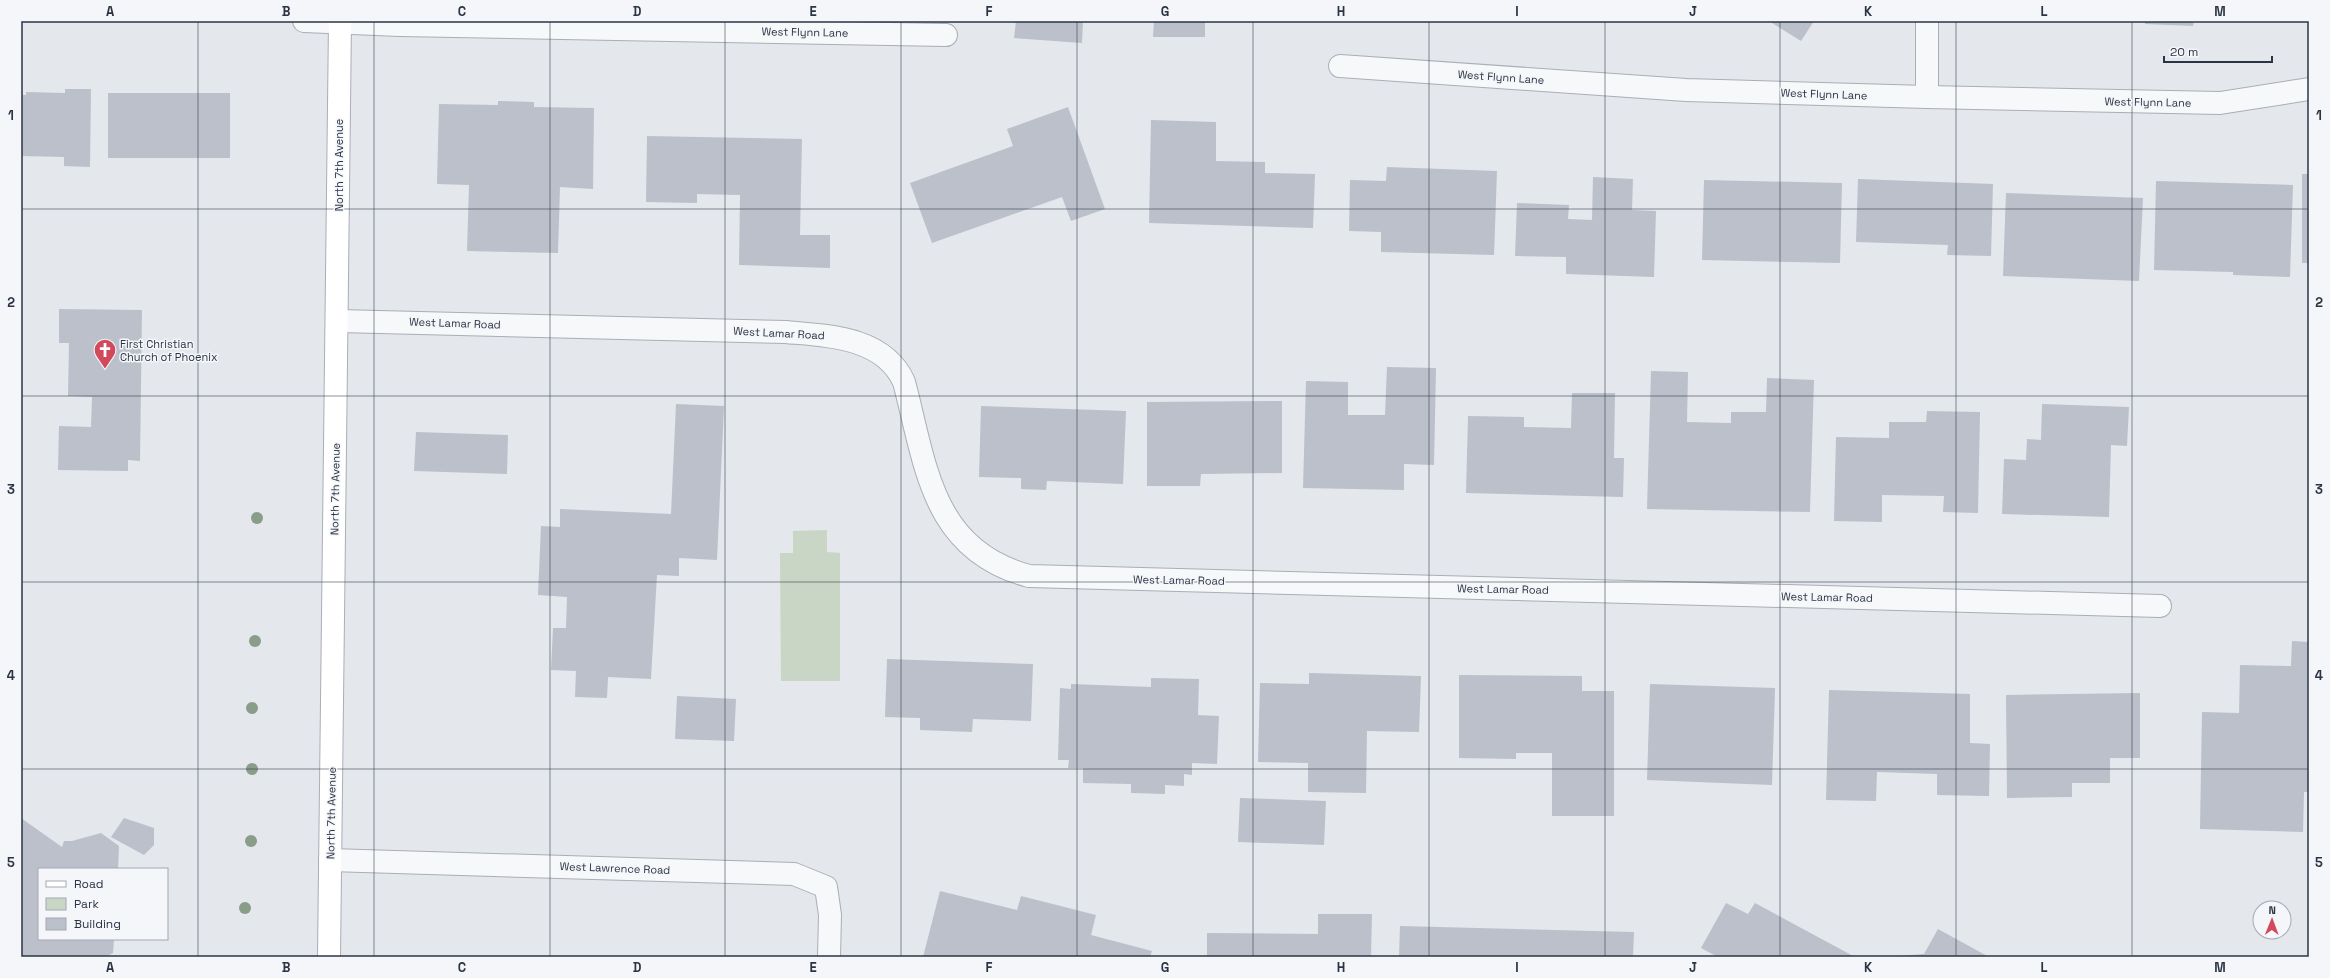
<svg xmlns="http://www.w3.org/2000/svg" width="2330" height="978" viewBox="0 0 2330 978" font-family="'Space Grotesk',sans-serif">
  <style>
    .green { fill: #c9d6c5 }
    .building { fill: #bbc0ca }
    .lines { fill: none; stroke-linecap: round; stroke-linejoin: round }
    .minor-casing { stroke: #a9aeb7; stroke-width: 24 }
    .secondary-casing { stroke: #a9aeb7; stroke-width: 24 }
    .minor { stroke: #f7f8fa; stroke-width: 22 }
    .secondary { stroke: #fff; stroke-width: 22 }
    .tree { fill: #899d89 }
    .grid { fill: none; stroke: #2b3445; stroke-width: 1; stroke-opacity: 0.55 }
    .labels { text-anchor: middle; stroke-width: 3; stroke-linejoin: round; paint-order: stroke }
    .street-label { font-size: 11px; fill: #2b3445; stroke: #f4f6f9 }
    .poi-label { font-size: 11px; fill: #2b3445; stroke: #f4f6f9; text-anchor: start }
    .neatline { fill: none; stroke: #2b3445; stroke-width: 1.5 }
    .grid-label { font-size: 13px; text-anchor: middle; font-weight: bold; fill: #2b3445 }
  </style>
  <rect width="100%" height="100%" fill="#e4e7ec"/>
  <polygon class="green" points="827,530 827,552 840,553 840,681 781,681 780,553 793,553 793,531"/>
  <g class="building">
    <polygon points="1016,21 1083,21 1082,43 1014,38"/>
    <polygon points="1154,21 1205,21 1205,37 1153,37"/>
    <polygon points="1769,21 1814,21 1801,41"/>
    <polygon points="2145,21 2194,21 2193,26 2145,24"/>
    <polygon points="65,89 91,89 90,167 64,166 64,157 21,156 21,95 26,95 26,92 65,93"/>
    <rect x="108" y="93" width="122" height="65"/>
    <polygon points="498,101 534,102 534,107 594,108 593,189 560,187 558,253 467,251 469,185 437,184 439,104 498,105"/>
    <polygon points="1068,107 1105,209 1071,221 1062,197 932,243 910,183 1013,146 1007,129"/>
    <polygon points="1151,120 1216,122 1216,161 1265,162 1265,173 1315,174 1313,228 1149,223"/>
    <polygon points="647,136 802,139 800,235 830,235 830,268 739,265 740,195 697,194 697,203 646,202"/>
    <polygon points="1387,167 1497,171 1494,255 1381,252 1381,232 1349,231 1350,180 1386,181"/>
    <rect x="2302" y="174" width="7" height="89"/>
    <polygon points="1593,177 1633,179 1632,210 1656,211 1654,277 1566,274 1566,257 1515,256 1517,203 1569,205 1568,219 1592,220"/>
    <polygon points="1858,179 1993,184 1991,256 1947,255 1948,245 1856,242"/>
    <polygon points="1704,180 1842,183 1840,263 1702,260"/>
    <polygon points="2156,181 2293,185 2290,277 2233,275 2233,272 2154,270"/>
    <polygon points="2006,193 2143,198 2139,281 2003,276"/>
    <polygon points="59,309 142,310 140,461 128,460 128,471 58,470 59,426 91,427 92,397 68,396 69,343 59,343"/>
    <polygon points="1387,367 1436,368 1434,465 1404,464 1404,490 1303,488 1306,381 1348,382 1348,415 1385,415"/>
    <polygon points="1651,371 1688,372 1687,422 1731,423 1731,412 1766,412 1767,378 1814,380 1810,512 1647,509"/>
    <polygon points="1572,393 1615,393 1614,458 1624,458 1623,497 1466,493 1468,416 1524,417 1524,427 1571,428"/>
    <polygon points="1282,401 1282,473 1201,474 1200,486 1147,486 1147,402"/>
    <polygon points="676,404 724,406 717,560 679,558 679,576 657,575 651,679 608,677 607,698 575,697 576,671 551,670 553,628 566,628 567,597 538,595 541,526 560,527 560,509 671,514"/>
    <polygon points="2042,404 2129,407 2127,446 2111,445 2109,517 2002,514 2004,459 2026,460 2027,439 2041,440"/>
    <polygon points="981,406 1126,411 1123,484 1047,481 1046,490 1021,489 1021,478 979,477"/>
    <polygon points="1927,411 1980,412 1978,513 1943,512 1944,496 1882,495 1882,522 1834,521 1836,437 1889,438 1889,422 1926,422"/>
    <polygon points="416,432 508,435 507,474 414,471"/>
    <polygon points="2292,641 2309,642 2309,792 2304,792 2303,832 2200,829 2202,712 2239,713 2240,665 2291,666"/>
    <polygon points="887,659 1033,664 1031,721 973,719 972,732 920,730 920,718 885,717"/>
    <polygon points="1309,673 1421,676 1419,732 1367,731 1366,793 1308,792 1308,763 1258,762 1260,683 1309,684"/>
    <polygon points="1459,675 1582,676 1582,691 1614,691 1614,816 1552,816 1552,753 1516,753 1516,759 1459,758"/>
    <polygon points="1151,678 1199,679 1198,715 1219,716 1217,764 1192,763 1192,775 1184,774 1184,786 1165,785 1165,794 1131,793 1131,784 1083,783 1083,768 1068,768 1069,760 1058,760 1060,688 1071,689 1071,684 1151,687"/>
    <polygon points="1650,684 1775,688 1772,785 1647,780"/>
    <polygon points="1829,690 1970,694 1970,743 1990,744 1989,796 1937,795 1937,774 1877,772 1876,801 1826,800"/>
    <polygon points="2140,693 2140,758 2110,758 2110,783 2072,783 2072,797 2007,798 2006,695"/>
    <polygon points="677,696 736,699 734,741 675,739"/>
    <polygon points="1240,798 1326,801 1324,845 1238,842"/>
    <polygon points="21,818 62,847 64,841 72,841 101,833 119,846 118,869 39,869 39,939 114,939 113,953 106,957 21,957"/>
    <polygon points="124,818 154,828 154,845 144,855 111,837"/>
    <polygon points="940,891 1017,910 1021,896 1096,915 1091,935 1152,951 1150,957 923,957"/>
    <polygon points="1726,903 1748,914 1755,903 1855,957 1718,957 1701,948"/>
    <polygon points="1318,914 1372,914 1371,957 1207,957 1207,933 1318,934"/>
    <polygon points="1400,926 1634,932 1633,956 1399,957"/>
    <polygon points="1938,929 1989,957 1883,957 1924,954"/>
  </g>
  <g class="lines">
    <g class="minor-casing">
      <g id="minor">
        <polyline points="304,21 400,25 946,35"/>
        <polyline points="1340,66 1686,90 1927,97 2220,103 2309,89"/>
        <polyline points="1927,97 1927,21"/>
        <path d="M 338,321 L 786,332 C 829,336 884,337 904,382 C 926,465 931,550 1029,576 L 2160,606"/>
        <polyline points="330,860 794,874 826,887 830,915 829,957"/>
      </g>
    </g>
    <g class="secondary-casing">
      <polyline id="secondary" points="329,957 340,21"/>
    </g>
    <use href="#minor" class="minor"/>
    <use href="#secondary" class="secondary"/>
  </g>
  <g class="tree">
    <circle cx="257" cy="518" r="6"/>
    <circle cx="255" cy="641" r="6"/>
    <circle cx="252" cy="708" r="6"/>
    <circle cx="252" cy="769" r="6"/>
    <circle cx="251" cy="841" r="6"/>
    <circle cx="245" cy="908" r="6"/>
  </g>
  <path class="grid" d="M 198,21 L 198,957M 374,21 L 374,957M 550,21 L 550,957M 725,21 L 725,957M 901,21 L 901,957M 1077,21 L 1077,957M 1253,21 L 1253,957M 1429,21 L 1429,957M 1605,21 L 1605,957M 1780,21 L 1780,957M 1956,21 L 1956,957M 2132,21 L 2132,957M 21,209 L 2309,209M 21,396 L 2309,396M 21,582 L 2309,582M 21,769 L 2309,769"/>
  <defs>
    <g id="church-pin" transform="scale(1.15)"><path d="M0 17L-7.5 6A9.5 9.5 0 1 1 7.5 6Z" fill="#d1495b" stroke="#f4f6f9"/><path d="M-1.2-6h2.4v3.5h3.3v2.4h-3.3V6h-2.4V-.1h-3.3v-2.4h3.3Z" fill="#fff"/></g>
  </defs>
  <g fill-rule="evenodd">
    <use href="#church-pin" x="105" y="350"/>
  </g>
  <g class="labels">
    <g class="street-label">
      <text transform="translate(805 32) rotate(1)" y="4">West Flynn Lane</text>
      <text transform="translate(1501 77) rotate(4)" y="4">West Flynn Lane</text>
      <text transform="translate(1824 94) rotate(2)" y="4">West Flynn Lane</text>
      <text transform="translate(2148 102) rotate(1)" y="4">West Flynn Lane</text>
      <text transform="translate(339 165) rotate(-90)" y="4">North 7th Avenue</text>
      <text transform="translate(455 323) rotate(2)" y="4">West Lamar Road</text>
      <text transform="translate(779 333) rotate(3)" y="4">West Lamar Road</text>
      <text transform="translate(335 489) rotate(-89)" y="4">North 7th Avenue</text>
      <text transform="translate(1179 580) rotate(1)" y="4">West Lamar Road</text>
      <text transform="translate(1503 589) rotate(1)" y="4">West Lamar Road</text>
      <text transform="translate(1827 597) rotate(1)" y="4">West Lamar Road</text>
      <text transform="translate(331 813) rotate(-89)" y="4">North 7th Avenue</text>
      <text transform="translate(615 868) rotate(2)" y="4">West Lawrence Road</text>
    </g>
    <g class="poi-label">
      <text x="120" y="348">First Christian<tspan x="120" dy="13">Church of Phoenix</tspan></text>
    </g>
  </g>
  <rect width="2330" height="978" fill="none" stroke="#f4f6f9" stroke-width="44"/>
  <rect x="38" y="868" width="130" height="72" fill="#f4f6f9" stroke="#a4a8b1"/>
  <rect x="46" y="881" width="20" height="6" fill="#ffffff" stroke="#a4a8b1"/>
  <text x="74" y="888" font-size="12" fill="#2b3445">Road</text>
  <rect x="46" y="898" width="20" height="12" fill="#c9d6c5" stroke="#a4a8b1"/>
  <text x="74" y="908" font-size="12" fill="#2b3445">Park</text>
  <rect x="46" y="918" width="20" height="12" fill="#bbc0ca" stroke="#a4a8b1"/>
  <text x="74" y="928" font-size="12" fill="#2b3445">Building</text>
  <g transform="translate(2272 920) rotate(1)"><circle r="19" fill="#f4f6f9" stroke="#a4a8b1"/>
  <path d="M0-3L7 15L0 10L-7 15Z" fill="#d1495b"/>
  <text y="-6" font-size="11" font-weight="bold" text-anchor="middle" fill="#2b3445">N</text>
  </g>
  <path d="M2164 56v6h108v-6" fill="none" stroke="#2b3445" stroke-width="2"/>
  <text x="2170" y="56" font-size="12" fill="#2b3445" stroke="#f4f6f9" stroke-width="3" paint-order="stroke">20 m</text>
  <rect x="22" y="22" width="2286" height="934" class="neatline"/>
  <g class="grid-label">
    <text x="110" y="16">A</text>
    <text x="286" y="16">B</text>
    <text x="462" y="16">C</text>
    <text x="637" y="16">D</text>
    <text x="813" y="16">E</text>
    <text x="989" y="16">F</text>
    <text x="1165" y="16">G</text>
    <text x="1341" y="16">H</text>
    <text x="1517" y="16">I</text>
    <text x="1693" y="16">J</text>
    <text x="1868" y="16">K</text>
    <text x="2044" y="16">L</text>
    <text x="2220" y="16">M</text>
    <text x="11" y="120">1</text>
    <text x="2319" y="120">1</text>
    <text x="11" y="307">2</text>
    <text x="2319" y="307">2</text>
    <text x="11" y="494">3</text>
    <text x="2319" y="494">3</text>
    <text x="11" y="680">4</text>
    <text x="2319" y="680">4</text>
    <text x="11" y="867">5</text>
    <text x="2319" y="867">5</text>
    <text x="110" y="972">A</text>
    <text x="286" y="972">B</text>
    <text x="462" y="972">C</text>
    <text x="637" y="972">D</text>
    <text x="813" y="972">E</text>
    <text x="989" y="972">F</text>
    <text x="1165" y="972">G</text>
    <text x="1341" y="972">H</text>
    <text x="1517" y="972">I</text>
    <text x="1693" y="972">J</text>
    <text x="1868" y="972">K</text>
    <text x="2044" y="972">L</text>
    <text x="2220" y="972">M</text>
  </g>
</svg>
